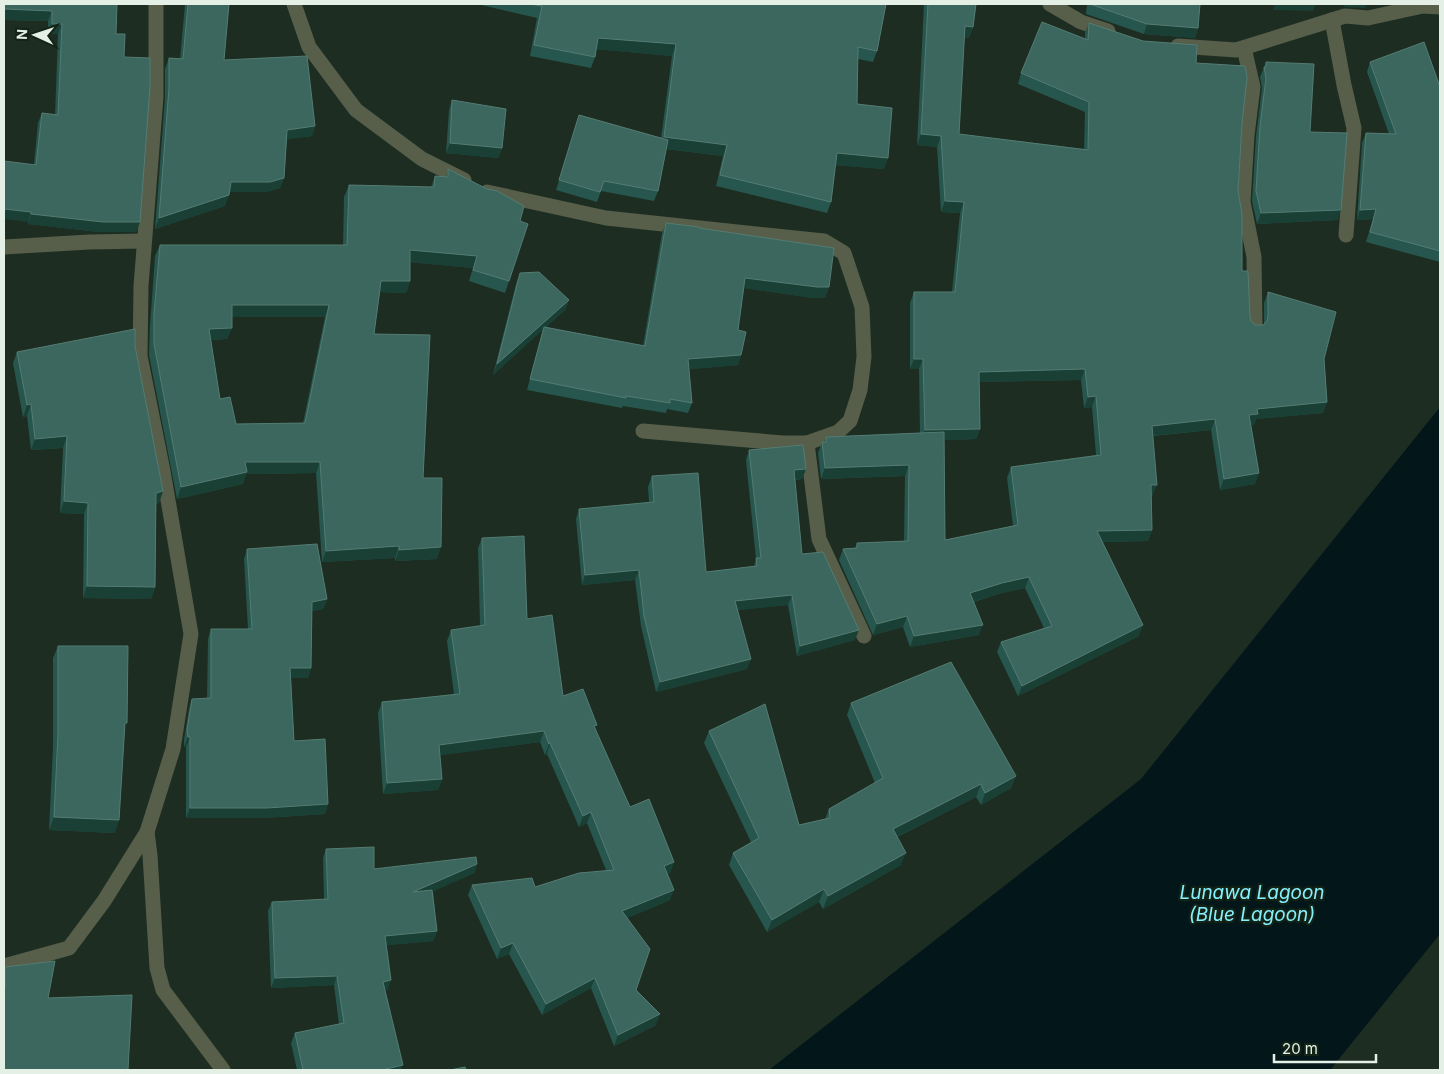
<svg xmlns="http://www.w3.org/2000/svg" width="1444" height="1074" viewBox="0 0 1444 1074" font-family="Inter,sans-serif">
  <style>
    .water { fill: #03171a }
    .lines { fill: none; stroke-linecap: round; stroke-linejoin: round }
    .minor { stroke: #575e4a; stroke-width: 15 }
    .wall { fill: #26564d; fill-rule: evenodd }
    .shaded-wall { fill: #1a3f35 }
    .building { fill: #3b675e; stroke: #557c73; fill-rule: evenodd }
    .labels { text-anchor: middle; stroke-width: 4.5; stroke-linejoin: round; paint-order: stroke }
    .water-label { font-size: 19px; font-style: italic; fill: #86f0fe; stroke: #132417 }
  </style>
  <rect width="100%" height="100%" fill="#1d2d21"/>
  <polygon class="water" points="1440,407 1440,934 1330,1070 769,1070 1141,779"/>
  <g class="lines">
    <g class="minor">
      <polyline points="294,4 309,47 356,110 422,159 464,180"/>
      <polyline points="1050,4 1081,22 1108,31"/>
      <polyline points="1332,20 1344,85 1354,128 1346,235"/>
      <polyline points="1178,46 1236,50 1345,16 1368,18 1423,6 1440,7"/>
      <polyline points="1244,48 1253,87 1247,135 1243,202 1254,257 1255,327"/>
      <polyline points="487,192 606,218 824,241 844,253 862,307 864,357 860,390 850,421 838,432 807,443 783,443 643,431"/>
      <polyline points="4,247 89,242 144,241"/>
      <polyline points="807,443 819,539 864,636"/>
      <polyline points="147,832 150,855 157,968 163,990 223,1070"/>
      <polyline points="4,966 69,948 104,901 147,832 173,749 191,634 163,471 140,356 141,286 156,97 156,4"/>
    </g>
  </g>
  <g class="wall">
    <polygon points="4,4 117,4 116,34 124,57 140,222 136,232 99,232 28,224 38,123 42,113 55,115 58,34 48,34 48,21 4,20"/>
    <polygon points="185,4 229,4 224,60 315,126 312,136 287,139 284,178 280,188 266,192 229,192 225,206 155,229 165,98 165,69 169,58 180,59"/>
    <polygon points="477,4 886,4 877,51 873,62 858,59 857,104 884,169 835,165 831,202 827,213 716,186 723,156 666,149 658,191 654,201 601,191 597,202 556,190 579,115 661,138 672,56 596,49 595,57 591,68 530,56 537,18"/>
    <path d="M 924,4 L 976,4 L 973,27 L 969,38 L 964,37 L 959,134 L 1084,149 L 1085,112 L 1018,84 L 1021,73 L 1085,39 L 1085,33 L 1089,23 L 1196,63 L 1242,124 L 1238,191 L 1242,271 L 1250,317 L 1251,321 L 1255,325 L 1263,325 L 1264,324 L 1264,303 L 1268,292 L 1324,359 L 1327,402 L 1323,413 L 1256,419 L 1254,425 L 1251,425 L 1259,473 L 1255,484 L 1220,490 L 1211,430 L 1153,436 L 1153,495 L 1151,496 L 1152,530 L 1148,541 L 1102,542 L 1139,636 L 1018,696 L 997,652 L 1001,642 L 1044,628 L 1025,588 L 998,594 L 974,602 L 979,635 L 910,647 L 903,627 L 873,635 L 839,560 L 843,549 L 855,548 L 857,543 L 904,541 L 905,476 L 821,479 L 818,453 L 822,442 L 824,442 L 826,437 L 920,433 L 919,369 L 910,369 L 910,303 L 914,292 L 952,292 L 960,213 L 941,212 L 937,147 L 917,145 ZM 1081,380 L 1084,408 L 1092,407 L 1096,455 L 1011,467 L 1007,478 L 1013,526 L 945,540 L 944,440 L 976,439 L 980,429 L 979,382 Z"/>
    <polygon points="1087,4 1200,4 1198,28 1195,38 1144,34 1086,14"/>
    <polygon points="1266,62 1310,132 1338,220 1257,224 1252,201 1256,136 1262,88 1260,77"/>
    <polygon points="1370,62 1440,87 1440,262 1366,242 1373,219 1357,220 1362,143 1366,133 1389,134 1367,72"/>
    <polygon points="452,100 502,148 498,158 446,153 449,110"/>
    <path d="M 448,169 L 520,221 L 509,281 L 505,293 L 469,281 L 473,268 L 410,262 L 410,281 L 406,293 L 380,292 L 374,334 L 423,478 L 437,559 L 395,561 L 395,558 L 322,562 L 316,473 L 246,474 L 243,484 L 177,499 L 149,355 L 150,326 L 155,256 L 160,245 L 343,245 L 344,197 L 349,185 L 431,187 L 435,176 L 446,177 ZM 232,317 L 325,317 L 303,423 L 236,424 L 220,399 L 211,340 L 227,339 L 232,328 Z"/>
    <polygon points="666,223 699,228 829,287 825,298 813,298 744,288 738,330 741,355 738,365 689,369 692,403 688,413 667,409 666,413 623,406 622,408 527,390 543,329 493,375 516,284 520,273 569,300 565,310 546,327 643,346 662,233"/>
    <polygon points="135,346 163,491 159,503 156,504 155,587 151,599 83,598 84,514 60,513 63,448 31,450 27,416 23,417 13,363 17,352"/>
    <polygon points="749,450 806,469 802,479 795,480 802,554 855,640 797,656 788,605 737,610 751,659 747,669 656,692 641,626 635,580 582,585 576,519 579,509 649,502 648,487 652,476 706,572 754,566 756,559 746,460"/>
    <polygon points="482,538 527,619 563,696 595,729 630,807 674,862 670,873 667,874 670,900 627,918 636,990 656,1025 614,1046 591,988 542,1015 509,954 497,959 468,895 472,885 535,887 606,870 587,823 579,827 547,754 545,755 540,742 440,755 442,779 438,790 383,794 378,713 382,702 454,694 447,641 451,630 480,626 478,548"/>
    <polygon points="247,549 327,599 323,609 312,611 311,668 308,678 291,678 294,741 328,804 325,814 263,818 186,818 186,747 184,747 184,740 189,709 192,699 207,698 208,639 211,629 248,629 244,559"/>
    <polygon points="58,646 124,731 115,833 49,830 53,747 53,658"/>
    <polygon points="851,703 1016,776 1011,788 981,805 976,797 897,837 901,865 823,909 819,902 767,932 729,865 733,853 751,842 704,743 709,731 799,825 825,819 829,809 875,783 847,715"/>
    <polygon points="326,849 374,869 477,864 474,873 433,891 437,931 433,941 386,945 388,990 385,990 401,1070 297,1070 291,1043 295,1033 339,1024 334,985 271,988 268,911 272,902 324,899 323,858"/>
    <polygon points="5,967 48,998 4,1070 4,971"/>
  </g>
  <g class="shaded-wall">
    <polygon points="1275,4 1316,4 1313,11 1273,10"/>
    <polygon points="1345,4 1367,4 1365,8 1344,7"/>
    <polygon points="4,9 52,11 48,21 4,20"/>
    <polygon points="52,24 62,24 58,34 48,34"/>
    <polygon points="1147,24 1198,28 1195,38 1144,34"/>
    <polygon points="965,26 973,27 969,38 961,37"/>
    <polygon points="598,38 676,44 672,56 594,49"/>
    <polygon points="315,126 312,136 284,140 287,130"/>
    <polygon points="921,134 941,136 937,147 917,145"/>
    <polygon points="664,137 727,145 723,156 659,148"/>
    <polygon points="450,143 502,148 498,158 446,153"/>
    <polygon points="837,153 888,158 884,169 833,165"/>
    <polygon points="284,178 280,188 266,192 227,192 231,182"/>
    <polygon points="229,195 225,206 155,229 159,218"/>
    <polygon points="945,201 964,202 960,213 941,212"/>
    <polygon points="4,209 31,212 28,222 4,219"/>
    <polygon points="1376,209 1373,219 1357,220 1360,210"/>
    <polygon points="1341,210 1338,220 1257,224 1261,213"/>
    <polygon points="31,214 140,222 136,232 99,232 28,224"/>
    <polygon points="410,250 477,256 473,268 406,262"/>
    <polygon points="745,278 829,287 825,298 813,298 742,288"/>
    <polygon points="381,281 410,281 406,293 377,292"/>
    <polygon points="569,300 565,310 493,375 497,364"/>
    <polygon points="232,305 329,305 325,317 228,317"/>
    <polygon points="232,328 227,339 205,340 209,329"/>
    <polygon points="741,355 738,365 685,370 688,359"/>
    <polygon points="914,359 923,359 919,369 910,369"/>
    <polygon points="1085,369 1081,380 975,382 979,372"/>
    <polygon points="1096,396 1092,407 1084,408 1088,397"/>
    <polygon points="1327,402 1323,413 1256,419 1254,425 1245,426 1249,415 1257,409"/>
    <polygon points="31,404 27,416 23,417 27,405"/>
    <polygon points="1215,419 1211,430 1148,436 1152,426"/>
    <polygon points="980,429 976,439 921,441 925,430"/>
    <polygon points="67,436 63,448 31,450 35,439"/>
    <polygon points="245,462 320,462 316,473 246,474 243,484 177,499 181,487"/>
    <polygon points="909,465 905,476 821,479 825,468"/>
    <polygon points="806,469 802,479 790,480 794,470"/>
    <polygon points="1259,473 1255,484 1220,490 1224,479"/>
    <polygon points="1151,485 1157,485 1153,495 1147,496"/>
    <polygon points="163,491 159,503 152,505 156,493"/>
    <polygon points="64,501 88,503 84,514 60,513"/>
    <polygon points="1152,530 1148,541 1093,542 1097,531"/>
    <polygon points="399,546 395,558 322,562 326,551"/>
    <polygon points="441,547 437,559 395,561 399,550"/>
    <polygon points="639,570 635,580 582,585 585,575"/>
    <polygon points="1029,577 1025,588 998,594 966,604 970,593 1002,583"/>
    <polygon points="87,586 155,587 151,599 83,598"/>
    <polygon points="792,595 788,605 731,611 735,601"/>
    <polygon points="327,599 323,609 308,612 312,602"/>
    <polygon points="907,616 903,627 873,635 877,624"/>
    <polygon points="983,625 979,635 910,647 914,636"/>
    <polygon points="1143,625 1139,636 1018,696 1022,686"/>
    <polygon points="859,630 855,640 797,656 800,646"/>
    <polygon points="751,659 747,669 656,692 660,682"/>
    <polygon points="290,668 311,668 308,678 287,678"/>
    <polygon points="544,731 540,742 435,756 439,745"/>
    <polygon points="188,737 190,737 186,747 184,747"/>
    <polygon points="550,743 547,754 545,755 549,744"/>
    <polygon points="1016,776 1011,788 981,805 985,793"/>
    <polygon points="442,779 438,790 383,794 387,783"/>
    <polygon points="981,784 976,797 888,841 893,829"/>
    <polygon points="328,804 325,814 263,818 186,818 190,808"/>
    <polygon points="591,812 587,823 579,827 583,816"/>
    <polygon points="54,817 119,820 115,833 49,830"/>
    <polygon points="906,853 901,865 823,909 828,896"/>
    <polygon points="674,862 670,873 660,876 664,866"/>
    <polygon points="477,864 474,873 410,902 413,892"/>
    <polygon points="824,889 819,902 767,932 772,920"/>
    <polygon points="674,890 670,900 618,922 622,911"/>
    <polygon points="437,931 433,941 381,946 385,936"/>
    <polygon points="513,943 509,954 497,959 501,948"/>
    <polygon points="337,976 334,985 271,988 275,978"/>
    <polygon points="595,978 591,988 542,1015 546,1004"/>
    <polygon points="391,980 388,990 379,991 383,982"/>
    <polygon points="660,1014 656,1025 614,1046 618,1035"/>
    <polygon points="403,1065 401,1070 382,1070"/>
  </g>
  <g class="building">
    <polygon points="4,4 117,4 116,34 125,34 124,57 150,58 150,86 140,222 103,222 31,214 31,212 4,209 4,161 36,165 42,113 58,115 62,24 52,24 52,11 4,9"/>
    <polygon points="188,4 229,4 224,60 307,56 315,126 287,130 284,178 270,182 231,182 229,195 159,218 169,88 169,58 183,59"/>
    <polygon points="530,4 886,4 877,51 858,47 857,104 892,108 888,158 837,153 831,202 720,175 727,145 664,137 676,44 598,38 595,57 534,45 542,6"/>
    <polygon points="928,4 976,4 973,27 965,26 959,134 1088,150 1089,102 1021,73 1042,22 1088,40 1089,23 1143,41 1197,45 1196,63 1245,66 1247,77 1242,124 1238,191 1242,214 1242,271 1248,271 1250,317 1251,321 1255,325 1263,325 1267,321 1268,316 1268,292 1336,312 1324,359 1327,402 1257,409 1258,414 1249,415 1259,473 1224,479 1215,419 1152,426 1157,485 1151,485 1152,530 1097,531 1143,625 1022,686 1001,642 1052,626 1029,577 1002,583 970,593 983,625 914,636 907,616 877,624 843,549 857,548 857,543 908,541 909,465 825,468 822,442 826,442 826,437 944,432 945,540 1018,525 1011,467 1101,455 1096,396 1088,397 1085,369 979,372 980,429 925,430 923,359 914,359 914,292 955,292 964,202 945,201 941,136 921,134"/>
    <polygon points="1090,4 1200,4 1198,28 1147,24"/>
    <polygon points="1424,42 1440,87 1440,251 1370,232 1376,209 1360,210 1366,133 1396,134 1370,62"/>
    <polygon points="1266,62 1314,64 1310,132 1347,133 1341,210 1261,213 1256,191 1260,126 1266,78 1264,67 1266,67"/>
    <polygon points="452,100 506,109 502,148 450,143"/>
    <polygon points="579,115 668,140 658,191 604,181 600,192 559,180"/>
    <path d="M 448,169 L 487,189 L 497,191 L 524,206 L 520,221 L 528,224 L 509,281 L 473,270 L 477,256 L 410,250 L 410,281 L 381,281 L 374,334 L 430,335 L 423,478 L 442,478 L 441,547 L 399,550 L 399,546 L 326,551 L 320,462 L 245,462 L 247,472 L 181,487 L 154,344 L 154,314 L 160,245 L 347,245 L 349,185 L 434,187 L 435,176 L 448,177 ZM 232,305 L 329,305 L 305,423 L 236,424 L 230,397 L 220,399 L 209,329 L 232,328 Z"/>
    <polygon points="666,223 699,227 699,228 834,248 829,287 817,287 745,278 738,330 746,332 741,355 688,359 692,403 670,399 670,403 626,396 626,398 530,379 544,327 645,346"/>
    <polygon points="539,272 569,300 497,364 520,273"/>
    <polygon points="135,329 135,346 163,491 156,493 155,587 87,586 88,503 64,501 67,436 35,439 31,404 27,405 17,352"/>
    <polygon points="803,445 806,469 794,470 802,554 823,552 859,630 800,646 792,595 735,601 751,659 660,682 644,616 639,570 585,575 579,509 654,502 652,476 698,473 706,572 757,566 756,558 761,558 749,450"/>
    <polygon points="524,536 527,619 552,615 563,696 583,689 597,725 594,726 630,807 649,799 674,862 664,866 674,890 622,911 650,949 636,990 660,1014 618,1035 595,978 546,1004 513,943 501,948 472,885 532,878 535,887 579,873 614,870 591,812 583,816 550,743 549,744 544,731 439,745 442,779 387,783 382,702 460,694 451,630 485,625 482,538"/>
    <polygon points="317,544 327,599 312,602 311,668 290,668 294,741 325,739 328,804 267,808 190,808 190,737 188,737 187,730 192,699 211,698 211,629 252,629 247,549"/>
    <polygon points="58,646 128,646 127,723 125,723 119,820 54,817 58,734"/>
    <polygon points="951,662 1016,776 985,793 981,784 893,829 906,853 828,896 824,889 772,920 733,853 759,838 709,731 765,704 799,825 830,818 829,809 883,778 851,703"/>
    <polygon points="374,847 374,869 476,857 477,864 413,892 432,890 437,931 385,936 391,980 383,982 403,1065 382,1070 303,1070 295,1033 344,1023 337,976 275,978 272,902 328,899 326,849"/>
    <polygon points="55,961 48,998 132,995 128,1070 4,1070 4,987 5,987 5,967"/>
    <polygon points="465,1067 466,1070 450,1070"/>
  </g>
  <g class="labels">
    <g class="water-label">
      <text x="1252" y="899">Lunawa Lagoon<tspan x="1252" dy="22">(Blue Lagoon)</tspan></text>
    </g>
  </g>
  <rect width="1444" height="1074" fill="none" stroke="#e4efe6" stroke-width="10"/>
  <g transform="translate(35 35) rotate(273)" stroke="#132417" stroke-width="4" paint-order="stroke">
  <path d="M0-4L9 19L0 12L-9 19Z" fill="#e4efe6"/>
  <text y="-8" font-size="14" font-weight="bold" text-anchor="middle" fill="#e4efe6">N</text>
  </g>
  <path d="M1274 1054v8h102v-8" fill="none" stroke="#e4efe6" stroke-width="2.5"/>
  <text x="1282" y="1054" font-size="15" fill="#e4efe6" stroke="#132417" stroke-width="4" paint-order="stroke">20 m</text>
</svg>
